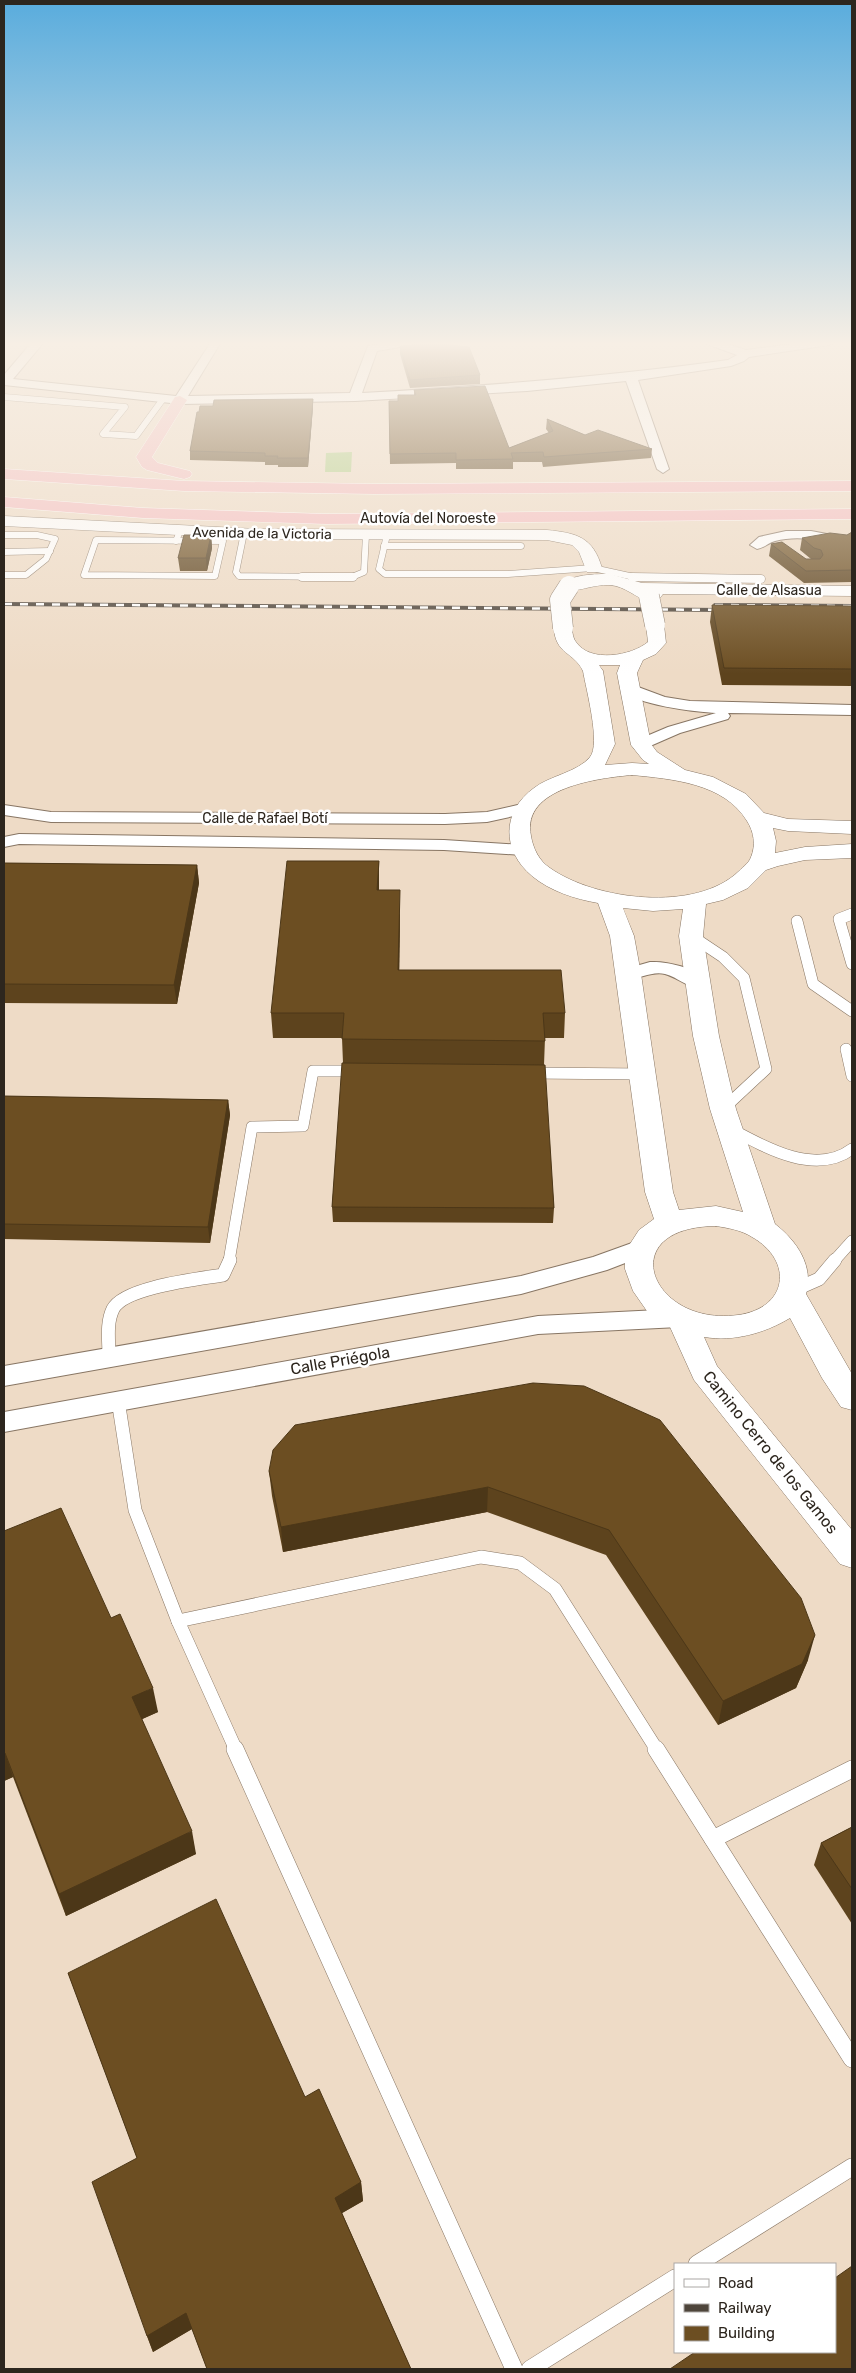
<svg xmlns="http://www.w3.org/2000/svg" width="856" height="2373" viewBox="0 0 856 2373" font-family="Rubik,sans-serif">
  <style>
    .green { fill: #afcd83 }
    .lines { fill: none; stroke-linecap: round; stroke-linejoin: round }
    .lane-far4-casing { stroke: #887664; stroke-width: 7 }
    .lane-far3-casing { stroke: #887664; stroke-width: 9 }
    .lane-far2-casing { stroke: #887664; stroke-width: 12 }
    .lane-far1-casing { stroke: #887664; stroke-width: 14 }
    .lane-casing { stroke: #887664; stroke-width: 18 }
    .street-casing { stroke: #887664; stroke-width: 2 }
    .secondary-casing { stroke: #887664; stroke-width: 1 }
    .highway-casing { stroke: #fff; stroke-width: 1 }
    .lane-far4 { stroke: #fff; stroke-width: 6 }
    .lane-far3 { stroke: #fff; stroke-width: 8 }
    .lane-far2 { stroke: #fff; stroke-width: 11 }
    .lane-far1 { stroke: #fff; stroke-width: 13 }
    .lane { stroke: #fff; stroke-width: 17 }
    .street { fill: #fff; fill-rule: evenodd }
    .secondary { fill: #fff; fill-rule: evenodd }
    .highway { fill: #f5bdc0; fill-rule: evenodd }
    .rail-casing { stroke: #4e453b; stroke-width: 4 }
    .rail { stroke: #fff; stroke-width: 2.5; stroke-dasharray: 8; stroke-linecap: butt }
    .secondary-bridge-casing { stroke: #887664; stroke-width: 21; stroke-linecap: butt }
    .secondary-bridge { stroke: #fff; stroke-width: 20 }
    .wall { fill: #5d431d }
    .shaded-wall { fill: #4c3718 }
    .building { fill: #6c4e22; stroke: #4c3718 }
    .labels { text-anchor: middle; stroke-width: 5; stroke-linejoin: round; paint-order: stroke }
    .far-street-label { font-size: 14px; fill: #2d261e; stroke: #fff }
    .street-label { font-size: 16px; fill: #2d261e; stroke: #fff }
  </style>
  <rect width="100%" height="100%" fill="#eedbc6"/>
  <polygon class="green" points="352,452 351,472 325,472 326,453"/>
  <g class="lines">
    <g class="lane-far4-casing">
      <g id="lane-far4">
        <polyline points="4,397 125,407 103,434 136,436 163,399"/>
        <polyline points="244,533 236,572 239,576 352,577 364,572 366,535"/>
        <polyline points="4,535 37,535 55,539 46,559 26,575 4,575"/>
        <polyline points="387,535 379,569 385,574 508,574 593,568 634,577 685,578"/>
        <polygon points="96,540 223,541 215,576 84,575"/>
        <polyline points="176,541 180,531"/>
        <polyline points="384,546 521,546"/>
        <polyline points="4,552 50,551"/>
      </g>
    </g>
    <g class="lane-far3-casing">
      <g id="lane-far3">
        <polyline points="302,577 353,577"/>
        <polyline points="632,577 761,579"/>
      </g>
    </g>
    <g class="lane-far2-casing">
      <g id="lane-far2">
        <polyline points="852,914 839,919 852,964"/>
        <polyline points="797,921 813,984 852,1011"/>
        <polyline points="693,937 723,957 744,978 766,1069 723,1109"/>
        <polyline points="846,1049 852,1076"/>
        <polyline points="531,1073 642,1074"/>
        <path d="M 733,1130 C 766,1148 816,1176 852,1149"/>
        <polyline points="229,1261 252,1127 303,1126 313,1071 355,1071"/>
        <polyline points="834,1261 852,1241"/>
      </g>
    </g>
    <g class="lane-far1-casing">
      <g id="lane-far1">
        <polyline points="794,1290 819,1279 835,1260"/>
        <path d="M 109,1356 C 109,1341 106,1323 113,1309 C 124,1287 199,1279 223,1275 L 230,1260"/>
        <polyline points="118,1400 135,1510 178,1621 236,1750"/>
        <polyline points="178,1621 481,1557 520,1563 555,1589 657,1750"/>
      </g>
    </g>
    <g class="lane-casing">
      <g id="lane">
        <polyline points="235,1749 514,2369"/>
        <polyline points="656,1749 852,2059"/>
        <polyline points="713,1839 852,1769"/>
        <polyline points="697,2264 852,2167"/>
        <polyline points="530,2369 675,2278"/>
      </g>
    </g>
    <g class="street-casing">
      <g id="street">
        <path d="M 32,342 L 44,342 L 13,379 L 176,396 L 211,342 L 221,342 L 188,396 L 350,393 L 368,346 L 391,342 L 417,342 L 411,345 L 377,351 L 362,393 C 486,386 605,377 728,360 L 737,355 L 707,344 L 706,342 L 721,342 L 746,350 L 807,342 L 835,342 L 829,345 L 749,357 L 744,361 L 731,366 L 638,380 L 669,469 L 663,473 L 657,469 L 626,381 L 527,391 L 355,401 L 180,404 L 4,385 L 4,375 Z"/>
        <path d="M 786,531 L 811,531 L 848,538 L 850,541 L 843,545 C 822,540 797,535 775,541 C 768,543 764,548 757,549 L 750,545 L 759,537 Z"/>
        <path d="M 630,684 L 665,697 L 690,701 L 852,705 L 852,715 L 728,713 L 730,716 L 728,719 L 680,733 L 641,750 L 635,749 L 633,745 L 635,741 L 668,727 L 716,713 C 697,712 633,705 622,689 L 624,686 Z"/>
        <polygon points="526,803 532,804 535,808 532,812 487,822 445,824 51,822 4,815 4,805 51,812 445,814 487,812"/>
        <polygon points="19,834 444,840 523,845 529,846 532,850 529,854 523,855 444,850 19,844 4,847 4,837"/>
        <path d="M 650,962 C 666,961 699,968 709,983 L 706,987 C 690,991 680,978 665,974 C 650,970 637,982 622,978 L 619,974 L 622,970 Z"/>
        <polygon points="643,1239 651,1241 655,1247 651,1253 607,1270 521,1294 4,1386 4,1366 521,1276 593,1257"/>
        <polygon points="679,1309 688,1312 691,1318 688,1324 679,1327 538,1334 4,1432 4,1412 538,1316"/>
      </g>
    </g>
    <g class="secondary-casing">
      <g id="secondary">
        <path d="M 4,516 L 257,529 L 547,530 C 577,533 593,537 602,568 L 599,572 L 587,572 L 579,552 L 572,545 L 547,540 L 257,539 L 4,526 Z"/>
        <path d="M 610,574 L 642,583 L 852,586 L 852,596 L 663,594 L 660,598 L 649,601 C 635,598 626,586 609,585 C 594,584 576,593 563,590 L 560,586 C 569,574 597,574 610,574 Z"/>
        <path d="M 655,619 L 662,621 L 664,625 L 666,643 L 656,654 L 643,660 L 637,673 L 651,744 L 657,752 L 685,770 L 713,777 L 746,794 L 764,813 L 788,819 L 852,821 L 852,834 L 788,831 L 773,828 L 776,841 L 775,853 L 805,847 L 852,844 L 852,858 L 805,860 L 778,866 L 766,870 L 748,888 L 723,900 L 706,904 L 703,936 L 719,1036 L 736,1109 L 775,1224 C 797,1241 814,1266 806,1294 L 852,1374 L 852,1410 L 841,1407 L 822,1378 L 790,1318 C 765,1333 734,1342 704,1337 L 717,1366 L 852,1530 L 852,1568 L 840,1564 L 694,1380 L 670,1327 L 649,1314 L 633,1291 L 625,1269 L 625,1258 L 628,1247 L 639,1230 L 654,1219 L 645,1192 L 610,936 L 598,903 C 575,899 550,891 532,876 C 501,850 502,811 534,788 C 549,776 578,772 590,757 C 601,744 586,689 583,671 C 574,652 555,654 554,628 L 556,624 L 570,624 C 573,630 572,637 576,642 C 590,663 631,656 648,642 L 646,625 L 648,621 ZM 599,665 L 620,665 L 617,673 L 631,745 L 643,760 L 649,764 L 632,763 L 605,765 L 615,744 L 603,671 ZM 632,775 C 672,779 724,783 747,821 C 754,832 756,845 751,857 C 749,863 743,867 739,871 C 696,913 595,900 550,868 C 539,861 533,848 531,836 C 521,787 600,778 632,775 ZM 623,908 L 653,911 L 683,909 L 679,936 L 693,1036 L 710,1109 L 743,1212 L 716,1206 L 679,1210 L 673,1192 L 641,974 L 634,936 ZM 716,1226 C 728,1228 741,1230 752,1237 C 794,1261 788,1308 738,1315 C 651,1327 611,1227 716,1226 Z"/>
      </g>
    </g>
    <g class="highway-casing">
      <g id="highway">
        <polygon points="180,396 187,400 152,457 158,463 190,471 192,474 190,477 184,479 147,470 142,467 136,457 175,397"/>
        <polygon points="4,469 184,481 374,484 852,481 852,491 374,494 184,491 4,479"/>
        <polygon points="4,497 143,508 326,514 852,509 852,519 326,524 143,518 4,507"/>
      </g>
    </g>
    <use href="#lane-far4" class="lane-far4"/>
    <use href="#lane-far3" class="lane-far3"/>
    <use href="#lane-far2" class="lane-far2"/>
    <use href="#lane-far1" class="lane-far1"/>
    <use href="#lane" class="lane"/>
    <use href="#street" class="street"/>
    <use href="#secondary" class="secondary"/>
    <use href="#highway" class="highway"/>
    <g class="rail-casing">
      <g id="rail">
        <polyline points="4,604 724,610"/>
        <polyline points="715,605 852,606"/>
      </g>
    </g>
    <use href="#rail" class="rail"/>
    <g class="secondary-bridge-casing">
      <g id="secondary-bridge">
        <polyline points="649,596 655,625"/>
        <polyline points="563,628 560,600 569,586"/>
      </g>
    </g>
    <use href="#secondary-bridge" class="secondary-bridge"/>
  </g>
  <g class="wall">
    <polygon points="400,346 480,375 480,384 410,388 400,354"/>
    <polygon points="414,390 509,448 549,433 546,429 547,419 585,435 652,449 651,458 543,467 542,462 513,462 513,469 456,469 456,463 390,464 389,401 398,401 414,395"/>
    <polygon points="313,399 313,407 308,467 278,467 278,465 265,465 265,462 190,460 190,451 199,412 213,406"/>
    <polygon points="852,532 852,582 804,583 769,556 771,544 806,559 811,559 800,550 802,538 847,535"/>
    <polygon points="211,535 212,548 207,571 180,571 178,558"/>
    <polygon points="712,605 852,606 852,686 722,685 710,622"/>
    <polygon points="379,861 379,890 400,915 399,970 565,1013 564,1038 545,1038 544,1065 554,1208 553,1223 333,1222 332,1207 343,1063 342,1038 273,1038 271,1013"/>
    <polygon points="4,863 197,865 199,883 177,1004 4,1003"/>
    <polygon points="4,1096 228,1100 230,1115 210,1243 4,1239"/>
    <polygon points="533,1383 808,1660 796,1688 718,1725 606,1555 487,1512 283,1552 272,1496 269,1471"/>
    <polygon points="4,1531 111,1618 158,1712 142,1719 196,1854 66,1916 13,1777 4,1781"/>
    <polygon points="852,1827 852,1924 814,1865 821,1843"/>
    <polygon points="68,1973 305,2097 361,2182 363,2201 342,2213 411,2369 207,2369 192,2329 153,2352 147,2336 137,2158"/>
  </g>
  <g class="shaded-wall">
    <polygon points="313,399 313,407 308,467 308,458"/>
    <polygon points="211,535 212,548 207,571 206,558"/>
    <polygon points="379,861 379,885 378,915 377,890"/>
    <polygon points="197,865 199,883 177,1004 174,985"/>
    <polygon points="400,890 400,915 399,995 398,970"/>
    <polygon points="228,1100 230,1115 210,1243 208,1227"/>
    <polygon points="488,1487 487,1512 283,1552 281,1527"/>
    <polygon points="815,1635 808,1660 796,1688 718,1725 723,1701"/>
    <polygon points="153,1688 158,1712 138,1721 132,1697"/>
    <polygon points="5,1753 13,1777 4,1781 4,1754"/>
    <polygon points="192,1831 196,1854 66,1916 59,1894"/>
    <polygon points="361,2182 363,2201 337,2216 335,2198"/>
    <polygon points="186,2313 192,2329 153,2352 147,2336"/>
  </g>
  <g class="building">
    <polygon points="440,344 469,347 480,375 410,380 400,346"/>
    <polygon points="485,386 509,448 553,431 547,419 585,435 598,430 652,449 544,457 543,452 511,453 513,459 456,460 456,453 390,454 389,401 398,401 398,395 416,395 414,390"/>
    <polygon points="313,399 308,458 277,458 278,456 265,456 265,453 190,451 197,412 199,412 200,406 213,406 214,400"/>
    <polygon points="852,532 852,570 806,571 771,544 782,542 806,559 820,559 823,555 821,550 814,548 802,538 830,533 847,535"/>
    <polygon points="184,535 211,535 206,558 178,558"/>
    <polygon points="712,605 852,606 852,669 724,668"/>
    <polygon points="287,861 379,861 377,890 400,890 398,970 561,970 565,1013 543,1013 545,1041 342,1039 344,1013 271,1013"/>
    <polygon points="4,863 197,865 174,985 4,984"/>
    <polygon points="342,1063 545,1065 554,1208 332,1207"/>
    <polygon points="4,1096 228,1100 208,1227 4,1224"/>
    <polygon points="533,1383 584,1386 660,1420 801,1598 815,1635 802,1664 723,1701 609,1530 488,1487 281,1527 269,1471 273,1450 295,1425"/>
    <polygon points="61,1508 111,1618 120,1614 153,1688 132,1697 192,1831 59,1894 5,1753 4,1754 4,1531"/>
    <polygon points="852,1827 852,1889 821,1843"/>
    <polygon points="216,1899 305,2097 319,2089 361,2182 335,2198 411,2369 207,2369 186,2313 147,2336 92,2182 137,2158 68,1973"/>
    <polygon points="852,2266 852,2369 670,2369 695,2352 835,2352 835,2278"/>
  </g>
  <linearGradient id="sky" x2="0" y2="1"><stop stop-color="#59acdd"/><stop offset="0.51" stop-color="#f7efe5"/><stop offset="1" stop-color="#f7efe5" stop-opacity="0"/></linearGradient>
  <rect width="856" height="674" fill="url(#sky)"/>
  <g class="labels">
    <g class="far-street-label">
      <text x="428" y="523">Autovía del Noroeste</text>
      <text transform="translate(262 533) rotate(1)" y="5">Avenida de la Victoria</text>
      <text x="769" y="595">Calle de Alsasua</text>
      <text x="265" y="823">Calle de Rafael Botí</text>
    </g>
    <g class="street-label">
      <text transform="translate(340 1360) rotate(-10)" y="6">Calle Priégola</text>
      <text transform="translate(771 1452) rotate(51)" y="6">Camino Cerro de los Gamos</text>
    </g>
  </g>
  <rect width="856" height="2373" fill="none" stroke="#2d261e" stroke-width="10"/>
  <rect x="674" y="2263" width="162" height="90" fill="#ffffff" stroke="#aba8a5"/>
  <rect x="684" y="2279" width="25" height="8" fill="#ffffff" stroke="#aba8a5"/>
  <text x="718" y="2288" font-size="15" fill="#2d261e">Road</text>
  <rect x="684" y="2304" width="25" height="8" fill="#4e453b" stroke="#aba8a5"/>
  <text x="718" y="2313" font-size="15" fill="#2d261e">Railway</text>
  <rect x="684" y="2326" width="25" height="15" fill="#6c4e22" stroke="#aba8a5"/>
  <text x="718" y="2338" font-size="15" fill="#2d261e">Building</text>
</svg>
